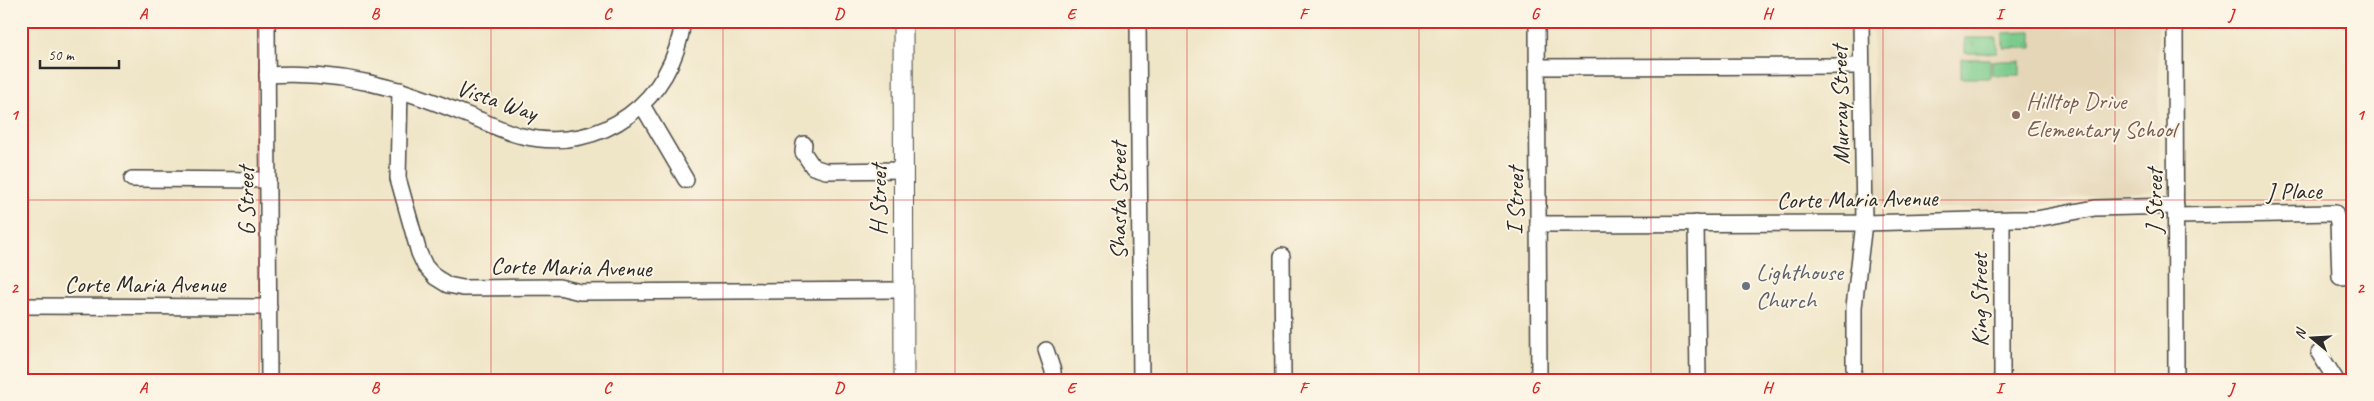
<svg xmlns="http://www.w3.org/2000/svg" width="2374" height="401" viewBox="0 0 2374 401" font-family="Caveat,sans-serif">
  <style>
    .built { fill: #e4d6b7 }
    .park { fill: url(#park-tufts); stroke: #537b5c }
    .pitch { fill: #7bcb8d; stroke: #537b5c }
    .lines { fill: none; stroke-linecap: round; stroke-linejoin: round }
    .minor-casing { stroke: #484742; stroke-width: 18 }
    .major-casing { stroke: #484742; stroke-width: 21 }
    .minor { stroke: #fff; stroke-width: 15 }
    .major { stroke: #fff; stroke-width: 19 }
    .grid { fill: none; stroke: #d62828; stroke-width: 1; stroke-opacity: 0.55 }
    .education-dot { fill: #8d6e63; stroke: #fcf5e5; stroke-width: 2 }
    .worship-dot { fill: #6b7280; stroke: #fcf5e5; stroke-width: 2 }
    .labels { text-anchor: middle; stroke-width: 4; stroke-linejoin: round; paint-order: stroke }
    .street-label { font-size: 24px; fill: #2b2b2b; stroke: #fcf5e5 }
    .education-label { font-size: 24px; fill: #785e54; stroke: #fcf5e5; text-anchor: start }
    .worship-label { font-size: 24px; fill: #5b616d; stroke: #fcf5e5; text-anchor: start }
    .neatline { fill: none; stroke: #d62828; stroke-width: 2 }
    .grid-label { font-size: 16px; text-anchor: middle; font-weight: bold; fill: #d62828 }
  </style>
  <defs>
    <pattern id="park-tufts" width="24" height="20" patternUnits="userSpaceOnUse" patternTransform="scale(1.25)"><rect width="24" height="20" fill="#7bcb8d"/><path d="M3 7l-1-3M5 7V3M7 7l1-3M15 17l-1-3M17 17v-4M19 17l1-3" fill="none" stroke="#6aae7a"/></pattern>
  </defs>
  <rect width="100%" height="100%" fill="#fcf5e5"/>
  <filter id="ink" filterUnits="userSpaceOnUse"><feTurbulence type="fractalNoise" baseFrequency=".02" numOctaves="2"/><feDisplacementMap in="SourceGraphic" scale="10" xChannelSelector="R" yChannelSelector="G"/><feConvolveMatrix kernelMatrix="1 2 1 2 8 2 1 2 1" color-interpolation-filters="sRGB"/></filter>
  <filter id="wash" filterUnits="userSpaceOnUse"><feTurbulence type="fractalNoise" baseFrequency=".0096" numOctaves="4" result="noise"/><feDisplacementMap in="SourceGraphic" scale="20" xChannelSelector="R" yChannelSelector="G"/><feGaussianBlur stdDeviation="1.12" result="paint"/><feColorMatrix in="noise" values="0 0 0 0 0 0 0 0 0 0 0 0 0 0 0 0 0 1.4 0 .05"/><feComposite in="paint" operator="in"/></filter>
  <g filter="url(#wash)">
    <rect width="100%" height="100%" fill="#efe5c7"/>
    <polygon class="built" points="1873,21 2158,21 2159,190 2076,197 2029,208 1876,208 1874,196"/>
    <g class="park">
      <polygon points="2032,32 2032,48 2003,48 2003,33"/>
      <rect x="1965" y="38" width="32" height="15"/>
    </g>
    <g class="pitch">
      <rect x="1961" y="59" width="29" height="19"/>
      <rect x="1992" y="61" width="28" height="14"/>
    </g>
  </g>
  <g filter="url(#ink)">
    <g class="lines">
      <g class="minor-casing">
        <g id="minor">
          <polyline points="267,21 269,380"/>
          <polyline points="1138,21 1141,380"/>
          <polyline points="1537,21 1539,380"/>
          <polyline points="2175,21 2176,380"/>
          <polyline points="1537,67 1860,66"/>
          <path d="M 267,75 C 310,72 352,77 394,89 C 424,97 452,109 480,120 C 494,126 508,133 522,136 C 602,155 673,100 683,21"/>
          <polyline points="400,90 398,178 419,253 425,266 435,277 448,285 463,288 559,287 580,292 903,290"/>
          <polyline points="642,105 686,180"/>
          <polyline points="804,144 803,152 813,167 826,171 904,170"/>
          <polyline points="132,179 268,180"/>
          <polyline points="2177,216 2335,213 2338,222 2340,277 2353,276"/>
          <polyline points="2002,220 2002,380"/>
          <polyline points="1696,223 1698,380"/>
          <polyline points="1538,224 1864,223 2013,219 2036,219 2095,208 2176,206"/>
          <polyline points="1282,256 1283,380"/>
          <polyline points="21,306 269,307"/>
          <polyline points="1046,350 1053,371 1053,380"/>
          <polyline points="2319,353 2336,380"/>
          <polyline points="1854,368 1854,307 1864,223 1861,21"/>
        </g>
      </g>
      <g class="major-casing">
        <polyline id="major" points="903,21 904,380"/>
      </g>
      <use href="#minor" class="minor"/>
      <use href="#major" class="major"/>
    </g>
  </g>
  <path class="grid" d="M 259,21 L 259,380M 491,21 L 491,380M 723,21 L 723,380M 955,21 L 955,380M 1187,21 L 1187,380M 1419,21 L 1419,380M 1651,21 L 1651,380M 1883,21 L 1883,380M 2115,21 L 2115,380M 21,200 L 2353,200"/>
  <circle class="education-dot" cx="2016" cy="115" r="5"/>
  <circle class="worship-dot" cx="1746" cy="286" r="5"/>
  <g class="labels">
    <g class="street-label">
      <text transform="translate(497 100) rotate(19)" y="8">Vista Way</text>
      <text transform="translate(1840 105) rotate(-91)" y="8">Murray Street</text>
      <text transform="translate(2294 191) rotate(-1)" y="8">J Place</text>
      <text transform="translate(1857 199) rotate(-1)" y="8">Corte Maria Avenue</text>
      <text transform="translate(878 200) rotate(-90)" y="8">H Street</text>
      <text transform="translate(246 201) rotate(-91)" y="8">G Street</text>
      <text transform="translate(1118 201) rotate(-90)" y="8">Shasta Street</text>
      <text transform="translate(1515 201) rotate(-90)" y="8">I Street</text>
      <text transform="translate(2154 201) rotate(-90)" y="8">J Street</text>
      <text transform="translate(571 267) rotate(1)" y="8">Corte Maria Avenue</text>
      <text x="145" y="292">Corte Maria Avenue</text>
      <text transform="translate(1979 300) rotate(-90)" y="8">King Street</text>
    </g>
    <g class="education-label">
      <text x="2026" y="109">Hilltop Drive<tspan x="2026" dy="28">Elementary School</tspan></text>
    </g>
    <g class="worship-label">
      <text x="1756" y="280">Lighthouse<tspan x="1756" dy="28">Church</tspan></text>
    </g>
  </g>
  <rect width="2374" height="401" fill="none" stroke="#fcf5e5" stroke-width="55"/>
  <g transform="translate(2312 338) rotate(288)" stroke="#fcf5e5" stroke-width="4" paint-order="stroke">
  <path d="M0-4L9 19L0 12L-9 19Z" fill="#2b2b2b"/>
  <text y="-8" font-size="14" font-weight="bold" text-anchor="middle" fill="#2b2b2b">N</text>
  </g>
  <path d="M40 60v8h79v-8" fill="none" stroke="#2b2b2b" stroke-width="2.5"/>
  <text x="48" y="60" font-size="15" fill="#2b2b2b" stroke="#fcf5e5" stroke-width="4" paint-order="stroke">50 m</text>
  <rect x="28" y="28" width="2318" height="346" class="neatline"/>
  <g class="grid-label">
    <text x="143" y="19">A</text>
    <text x="375" y="19">B</text>
    <text x="607" y="19">C</text>
    <text x="839" y="19">D</text>
    <text x="1071" y="19">E</text>
    <text x="1303" y="19">F</text>
    <text x="1535" y="19">G</text>
    <text x="1767" y="19">H</text>
    <text x="1999" y="19">I</text>
    <text x="2231" y="19">J</text>
    <text x="14" y="120">1</text>
    <text x="2360" y="120">1</text>
    <text x="14" y="293">2</text>
    <text x="2360" y="293">2</text>
    <text x="143" y="393">A</text>
    <text x="375" y="393">B</text>
    <text x="607" y="393">C</text>
    <text x="839" y="393">D</text>
    <text x="1071" y="393">E</text>
    <text x="1303" y="393">F</text>
    <text x="1535" y="393">G</text>
    <text x="1767" y="393">H</text>
    <text x="1999" y="393">I</text>
    <text x="2231" y="393">J</text>
  </g>
</svg>
